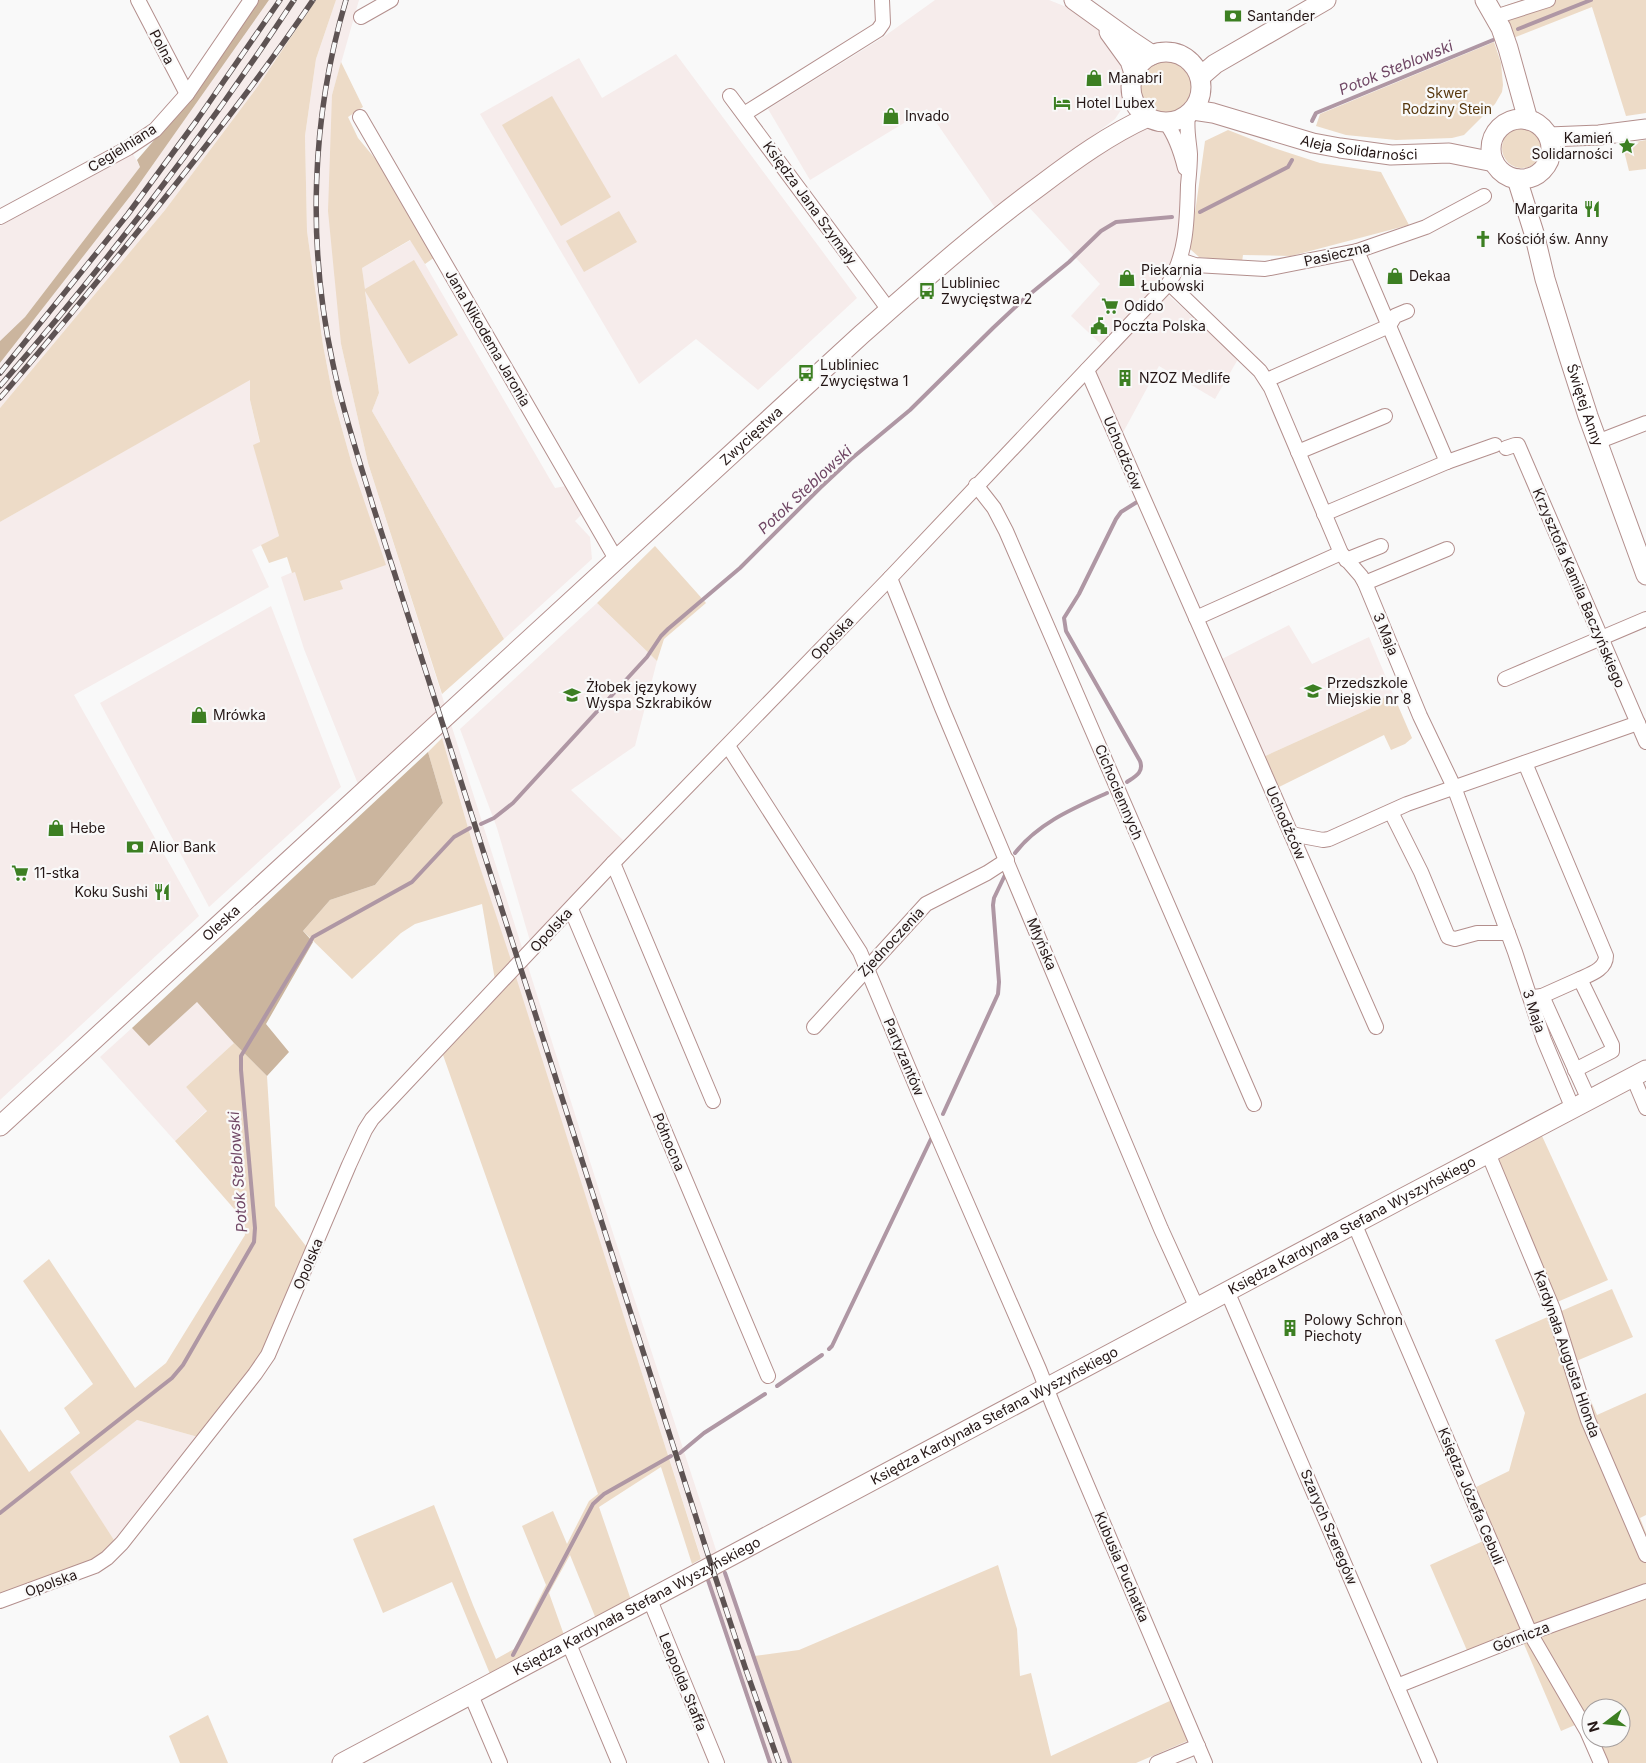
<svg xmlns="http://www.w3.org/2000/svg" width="1646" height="1763" viewBox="0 0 1646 1763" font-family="Inter,sans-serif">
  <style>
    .built { fill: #f6eceb }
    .green { fill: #eddbc7 }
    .forest { fill: #cbb59e }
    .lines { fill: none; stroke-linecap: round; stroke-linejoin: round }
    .stream { stroke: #af97a4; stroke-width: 4 }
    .street-casing { stroke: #b38f8d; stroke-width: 16 }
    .secondary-casing { stroke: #b38f8d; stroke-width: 21 }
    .street { stroke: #fff; stroke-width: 14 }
    .secondary { stroke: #fff; stroke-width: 19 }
    .rail-casing { stroke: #5e5353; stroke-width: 5.5 }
    .rail { stroke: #f9f9f9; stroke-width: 4; stroke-dasharray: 11; stroke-linecap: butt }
    .labels { text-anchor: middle; stroke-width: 4.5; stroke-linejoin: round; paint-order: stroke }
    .poi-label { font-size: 14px; fill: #241615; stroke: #f9f9f9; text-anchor: start }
    .street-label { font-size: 14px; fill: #241615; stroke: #f9f9f9 }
    .park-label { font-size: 14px; fill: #57370d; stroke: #f9f9f9 }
    .water-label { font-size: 15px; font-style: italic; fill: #704765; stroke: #f9f9f9 }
  </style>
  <rect width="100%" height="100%" fill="#f9f9f9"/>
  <g class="built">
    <polygon points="269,0 316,0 258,86 165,210 0,408 0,363 135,190"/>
    <polygon points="336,0 359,0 332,95 341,344 368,463 600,1193 716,1550 789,1763 770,1763 708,1580 476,855 435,715 358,784 304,649 281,577 295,571 305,601 342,589 340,581 353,468 333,397 323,345 307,231 305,136 316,59"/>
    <polygon points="935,0 1049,0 1074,10 1111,41 1128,74 1130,91 1123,107 1115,119 996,209 927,109 810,180 768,109 882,38"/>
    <polygon points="676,54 857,298 758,390 696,339 639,384 480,114 579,58 602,98"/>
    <polygon points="1156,126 1168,133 1180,163 1184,188 1180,242 1166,276 1102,345 1071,316 1100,284 1027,205 1100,149 1142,127"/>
    <polygon points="133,154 140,167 25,317 0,341 0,226"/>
    <polygon points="411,240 555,488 566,486 582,514 575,521 590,537 592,559 504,639 372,411 379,393 362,268"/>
    <polygon points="1167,294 1238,359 1215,399 1159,366 1120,438 1093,371"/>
    <polygon points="250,379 250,400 260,443 254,445 279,536 252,550 269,587 74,695 199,916 0,1100 0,522"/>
    <polygon points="597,603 657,661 635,746 571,790 625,842 530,941 497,828 460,729"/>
    <polygon points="271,606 341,787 209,907 100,703"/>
    <polygon points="1289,625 1312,664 1369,637 1393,694 1370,704 1371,708 1263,757 1220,660"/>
    <polygon points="197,1002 234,1043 186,1087 207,1110 175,1141 100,1057 132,1028 149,1046"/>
    <polygon points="137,1420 198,1437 114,1540 69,1472"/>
  </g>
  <g class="green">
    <polygon points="316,0 336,0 316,59 305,136 307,231 323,345 333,397 353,468 386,565 340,581 343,589 304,601 295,572 292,573 287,557 269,563 261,545 279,536 253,445 260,442 250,400 250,380 0,522 0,408 165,210 258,86"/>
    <polygon points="1522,0 1646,0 1646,113 1626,116 1592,7 1513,38 1501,7"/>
    <polygon points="1494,42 1501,63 1503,85 1502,92 1495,104 1464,135 1452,138 1396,140 1346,135 1316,126 1320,114"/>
    <circle cx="1166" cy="87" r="27"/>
    <polygon points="341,62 363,107 348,117 358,138 382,167 435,257 425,264 410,240 362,268 365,289 414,260 458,335 409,364 365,291 379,393 372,411 504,639 442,694 368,463 341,344 328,211 332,95"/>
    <polygon points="552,96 611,197 561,226 502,125"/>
    <circle cx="1522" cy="148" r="20"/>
    <polygon points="1228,130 1274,148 1320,163 1381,172 1409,225 1291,256 1243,255 1242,262 1199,257 1190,249 1205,141"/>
    <polygon points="1646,140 1646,169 1629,171 1624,151 1631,150 1630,143"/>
    <polygon points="619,211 637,242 584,272 566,241"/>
    <polygon points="655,546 706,603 664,639 657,661 597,603"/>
    <polygon points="1393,694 1412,738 1405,744 1391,750 1384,735 1277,788 1263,757 1371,708 1369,704"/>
    <polygon points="442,738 476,855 512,963 495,980 482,904 415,924 401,933 352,979 303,931 330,900 375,885 443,803 428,752"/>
    <polygon points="516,977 701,1559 692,1564 661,1467 599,1507 631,1600 596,1619 570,1555 549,1593 564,1635 503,1669 490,1674 452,1582 383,1613 353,1539 434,1505 473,1605 496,1659 514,1649 546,1585 522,1526 553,1511 567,1544 589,1501 598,1494 443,1055"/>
    <polygon points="234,1043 267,1076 275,1206 309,1250 283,1316 256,1364 198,1437 137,1420 70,1472 114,1540 97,1559 0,1596 0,1429 29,1472 80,1433 64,1408 93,1384 23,1281 49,1259 135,1388 166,1363 245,1235 242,1218 175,1141 207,1111 186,1087"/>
    <polygon points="1542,1136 1608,1280 1555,1303 1495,1161"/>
    <polygon points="1612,1289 1633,1337 1574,1362 1597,1415 1646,1393 1646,1515 1640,1518 1646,1533 1646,1763 1609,1763 1598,1738 1621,1738 1621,1708 1591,1708 1591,1722 1589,1719 1561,1731 1523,1642 1472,1662 1430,1565 1492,1537 1472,1489 1509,1471 1525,1413 1495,1340"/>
    <polygon points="998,1565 1017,1629 1020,1676 1031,1673 1051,1756 1174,1699 1192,1739 1136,1763 790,1763 754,1656 799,1650"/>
    <polygon points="208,1715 228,1763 180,1763 169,1736"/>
  </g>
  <g class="forest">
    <polygon points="258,0 269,0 135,190 0,363 0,341 25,317 140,167 137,160 193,95"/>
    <polygon points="428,752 443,803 375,885 330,900 303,931 313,942 266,1024 289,1052 267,1076 234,1043 197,1002 149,1046 132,1028"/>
  </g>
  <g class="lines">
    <g class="stream">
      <polyline points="1518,29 1591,0"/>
      <polyline points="1312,121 1316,113 1493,40"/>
      <polyline points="1200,212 1288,167 1292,160"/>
      <path d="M 1127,782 C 1136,776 1144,772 1140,761 L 1066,631 L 1064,618 L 1079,594 L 1116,519 L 1121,512 L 1137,502"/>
      <polyline points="481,824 494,818 513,803 647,657 661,636 668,629 740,568 820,488 851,459 910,410 993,328 1024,299 1069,262 1101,231 1116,222 1172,217"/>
      <path d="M 1015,853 C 1038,823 1074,808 1107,793"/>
      <polyline points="943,1114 998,994 999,982 993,905 994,898 1005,875"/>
      <polyline points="829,1349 832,1346 931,1139"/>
      <polyline points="777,1386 822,1355"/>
      <polyline points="680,1453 704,1433 765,1394"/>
      <polyline points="0,1513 172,1378 183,1365 254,1242 255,1228 241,1070 241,1056 313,937 412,882 454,837 470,828"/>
      <polyline points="725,1573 790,1763"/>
      <polyline points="708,1580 770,1763"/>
      <polyline points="513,1655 593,1504 604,1494 671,1456"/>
    </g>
    <g class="street-casing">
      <g id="street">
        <polyline points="138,0 187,94"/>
        <polyline points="361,17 391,0"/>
        <polyline points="1495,17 1548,0"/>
        <polyline points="730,96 889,310"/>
        <polyline points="744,114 878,30 883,23 882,0"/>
        <polyline points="360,117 616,559"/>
        <path d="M 1166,123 C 1176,136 1181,152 1185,168"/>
        <polyline points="0,217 128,148 155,130 187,94 251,0"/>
        <polyline points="1180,260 1195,265 1265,269 1357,251 1426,227 1484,196"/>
        <polyline points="1169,283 1260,371 1271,388 1341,553 1361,576 1365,583 1420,716 1454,787 1515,952 1544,1040 1573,1109"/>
        <polyline points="1087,370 1376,1027"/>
        <polyline points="1267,380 1389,326 1395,316 1407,311"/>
        <polyline points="1597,442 1646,423"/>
        <polyline points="1506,448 1515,445 1518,445 1646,742"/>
        <polyline points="1298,452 1385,416"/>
        <polyline points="1447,462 1495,445"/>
        <polyline points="976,485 994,508 1006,531 1254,1104"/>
        <polyline points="1324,514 1447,462 1357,251"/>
        <polyline points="1346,560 1381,546"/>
        <polyline points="890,578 942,708 1161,1229 1197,1308"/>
        <polyline points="1365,583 1447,549"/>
        <polyline points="1196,618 1341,553"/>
        <polyline points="1505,679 1646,619"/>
        <polyline points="728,746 860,952 919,1093 1039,1369 1053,1405 1205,1763"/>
        <path d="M 1525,763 L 1606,956 C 1606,969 1591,974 1580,979"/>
        <polyline points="1391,812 1421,872 1448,937 1455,939 1477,933 1508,933"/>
        <polyline points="1291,834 1323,840 1329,839 1407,804 1638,723"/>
        <polyline points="613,863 713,1101"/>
        <polyline points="571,909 768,1376"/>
        <polyline points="1542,996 1580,979 1612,1045 1612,1051 1575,1070"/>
        <polyline points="1533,997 1542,996 1589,1100"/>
        <polyline points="814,1027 926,904 987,873 1007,860"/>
        <polyline points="1633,1077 1646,1108"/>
        <polyline points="1488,1153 1553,1309 1588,1420 1646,1555"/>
        <polyline points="1354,1223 1530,1633 1587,1731 1601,1763"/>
        <polyline points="1227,1291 1430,1763"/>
        <polyline points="650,1600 717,1763"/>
        <path d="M 0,1601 L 95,1566 L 107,1558 L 122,1543 L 255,1374 L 268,1355 L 349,1165 L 365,1130 L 372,1119 L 613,863 L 890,578 L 1169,283 C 1187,253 1187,219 1188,185 C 1189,175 1190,165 1190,154 C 1189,141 1186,129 1188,115"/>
        <polyline points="569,1644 619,1763"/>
        <polyline points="1397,1686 1530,1633 1646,1591"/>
        <polyline points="471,1695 500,1763"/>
        <polyline points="1157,1763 1198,1746"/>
      </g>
    </g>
    <g class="secondary-casing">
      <g id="secondary">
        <polyline points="1074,0 1131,41 1152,55"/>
        <polyline points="1485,0 1501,28 1508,48 1528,120"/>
        <polyline points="1109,32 1130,61 1134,73"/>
        <circle cx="1166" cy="87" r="35"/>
        <polyline points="1200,77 1215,64 1326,0"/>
        <path id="s1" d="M 1193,110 L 1213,113 L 1313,143 L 1340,148 L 1391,155 L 1449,153 L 1494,162"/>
        <circle cx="1521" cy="149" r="30"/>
        <polyline points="1549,137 1599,135 1646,129"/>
        <path id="s2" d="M 1517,179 L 1534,233 L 1545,279 L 1569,357 L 1588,416 L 1646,575"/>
        <path id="s3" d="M 0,1126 L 862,334 C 920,283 978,231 1041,185 C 1074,160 1110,134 1148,117"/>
        <path id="s4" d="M 342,1763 L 1401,1199 L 1646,1070"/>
      </g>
    </g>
    <use href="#street" class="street"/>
    <use href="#secondary" class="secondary"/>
    <g class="rail-casing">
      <g id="rail">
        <path d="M 346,0 C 311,118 307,244 333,364 C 343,412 359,459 373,506 L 709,1558 L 745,1667 L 779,1763"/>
        <polyline points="0,373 128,214 197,120 280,0"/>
        <path d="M 0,386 C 106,264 205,135 294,0"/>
        <path d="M 0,398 C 52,338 102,276 152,214 C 208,144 263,74 313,0"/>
      </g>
    </g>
    <use href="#rail" class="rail"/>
  </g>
  <defs>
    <g id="bank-bare" transform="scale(1.35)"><path d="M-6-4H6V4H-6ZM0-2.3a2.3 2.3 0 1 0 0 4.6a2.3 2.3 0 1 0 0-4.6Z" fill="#3c7f22" stroke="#f9f9f9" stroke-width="2.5" paint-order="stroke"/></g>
    <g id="shop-bare" transform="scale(1.35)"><path d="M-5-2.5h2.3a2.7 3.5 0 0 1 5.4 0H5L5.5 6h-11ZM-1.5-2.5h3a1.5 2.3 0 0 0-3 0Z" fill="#3c7f22" stroke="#f9f9f9" stroke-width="2.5" paint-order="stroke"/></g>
    <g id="hotel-bare" transform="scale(1.35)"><path d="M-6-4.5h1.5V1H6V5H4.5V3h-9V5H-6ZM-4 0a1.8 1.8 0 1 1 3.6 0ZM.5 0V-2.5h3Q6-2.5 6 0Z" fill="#3c7f22" stroke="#f9f9f9" stroke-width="2.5" paint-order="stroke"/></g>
    <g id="sight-bare" transform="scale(1.35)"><path d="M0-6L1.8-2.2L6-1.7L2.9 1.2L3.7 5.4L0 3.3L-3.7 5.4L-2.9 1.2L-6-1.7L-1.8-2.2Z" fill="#3c7f22" stroke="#f9f9f9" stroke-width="2.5" paint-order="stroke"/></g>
    <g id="restaurant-bare" transform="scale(1.35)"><path d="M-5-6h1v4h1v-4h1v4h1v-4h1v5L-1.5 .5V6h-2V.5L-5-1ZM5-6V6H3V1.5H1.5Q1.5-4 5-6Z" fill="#3c7f22" stroke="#f9f9f9" stroke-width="2.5" paint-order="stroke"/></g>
    <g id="church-bare" transform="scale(1.35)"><path d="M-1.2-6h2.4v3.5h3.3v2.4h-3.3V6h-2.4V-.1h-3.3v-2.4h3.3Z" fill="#3c7f22" stroke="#f9f9f9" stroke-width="2.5" paint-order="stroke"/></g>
    <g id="bus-bare" transform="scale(1.35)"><path d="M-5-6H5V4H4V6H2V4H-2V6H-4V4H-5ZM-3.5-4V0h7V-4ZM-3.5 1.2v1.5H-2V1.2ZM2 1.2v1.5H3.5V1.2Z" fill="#3c7f22" stroke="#f9f9f9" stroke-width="2.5" paint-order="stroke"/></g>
    <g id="supermarket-bare" transform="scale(1.35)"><path d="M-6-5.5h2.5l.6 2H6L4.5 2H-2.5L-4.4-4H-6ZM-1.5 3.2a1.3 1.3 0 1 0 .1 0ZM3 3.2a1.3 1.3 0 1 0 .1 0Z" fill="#3c7f22" stroke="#f9f9f9" stroke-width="2.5" paint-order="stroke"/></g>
    <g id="civic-bare" transform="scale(1.35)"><path d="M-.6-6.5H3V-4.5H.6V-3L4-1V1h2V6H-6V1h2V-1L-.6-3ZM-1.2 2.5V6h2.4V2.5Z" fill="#3c7f22" stroke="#f9f9f9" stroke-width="2.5" paint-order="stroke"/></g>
    <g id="building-bare" transform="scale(1.35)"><path d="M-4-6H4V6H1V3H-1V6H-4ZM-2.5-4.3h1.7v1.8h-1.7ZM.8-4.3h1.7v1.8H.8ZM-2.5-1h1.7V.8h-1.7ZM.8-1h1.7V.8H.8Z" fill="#3c7f22" stroke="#f9f9f9" stroke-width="2.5" paint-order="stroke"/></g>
    <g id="school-bare" transform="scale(1.35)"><path d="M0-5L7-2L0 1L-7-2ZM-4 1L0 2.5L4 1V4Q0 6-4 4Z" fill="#3c7f22" stroke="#f9f9f9" stroke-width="2.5" paint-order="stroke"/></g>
  </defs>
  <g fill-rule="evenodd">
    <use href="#bank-bare" x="1233" y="16"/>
    <use href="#shop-bare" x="1094" y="78"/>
    <use href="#hotel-bare" x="1062" y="103"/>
    <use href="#shop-bare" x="891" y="116"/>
    <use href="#sight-bare" x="1627" y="146"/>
    <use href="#restaurant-bare" x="1592" y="209"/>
    <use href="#church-bare" x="1483" y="239"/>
    <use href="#shop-bare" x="1395" y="276"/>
    <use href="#shop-bare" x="1127" y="278"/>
    <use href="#bus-bare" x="927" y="291"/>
    <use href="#supermarket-bare" x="1110" y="306"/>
    <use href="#civic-bare" x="1099" y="326"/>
    <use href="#bus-bare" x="806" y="373"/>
    <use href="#building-bare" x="1125" y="378"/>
    <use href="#school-bare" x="1313" y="691"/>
    <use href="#school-bare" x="572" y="695"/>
    <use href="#shop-bare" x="199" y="715"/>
    <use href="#shop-bare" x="56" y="828"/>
    <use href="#bank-bare" x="135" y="847"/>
    <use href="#supermarket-bare" x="20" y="873"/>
    <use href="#restaurant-bare" x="162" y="892"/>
    <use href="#building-bare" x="1290" y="1328"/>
  </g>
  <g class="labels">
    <g class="poi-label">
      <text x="1247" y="21">Santander</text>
      <text x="1108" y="83">Manabri</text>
      <text x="1076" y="108">Hotel Lubex</text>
      <text x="905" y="121">Invado</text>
      <text x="1613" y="143" text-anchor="end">Kamień<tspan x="1613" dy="16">Solidarności</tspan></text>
      <text x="1578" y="214" text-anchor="end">Margarita</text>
      <text x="1497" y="244">Kościół św. Anny</text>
      <text x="1141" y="275">Piekarnia<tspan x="1141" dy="16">Łubowski</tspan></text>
      <text x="1409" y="281">Dekaa</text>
      <text x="941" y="288">Lubliniec<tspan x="941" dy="16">Zwycięstwa 2</tspan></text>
      <text x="1124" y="311">Odido</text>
      <text x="1113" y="331">Poczta Polska</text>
      <text x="820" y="370">Lubliniec<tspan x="820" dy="16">Zwycięstwa 1</tspan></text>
      <text x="1139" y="383">NZOZ Medlife</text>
      <text x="1327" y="688">Przedszkole<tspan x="1327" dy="16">Miejskie nr 8</tspan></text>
      <text x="586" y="692">Żłobek językowy<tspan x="586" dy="16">Wyspa Szkrabików</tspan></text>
      <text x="213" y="720">Mrówka</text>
      <text x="70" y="833">Hebe</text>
      <text x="149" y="852">Alior Bank</text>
      <text x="34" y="878">11-stka</text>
      <text x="148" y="897" text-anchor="end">Koku Sushi</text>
      <text x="1304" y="1325">Polowy Schron<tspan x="1304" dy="16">Piechoty</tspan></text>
    </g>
    <g class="street-label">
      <text transform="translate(162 47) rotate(62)" y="5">Polna</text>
      <text dy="5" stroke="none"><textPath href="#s1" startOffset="171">Aleja Solidarności</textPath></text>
      <text transform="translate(122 148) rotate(-32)" y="5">Cegielniana</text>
      <text transform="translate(810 203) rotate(54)" y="5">Księdza Jana Szymały</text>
      <text transform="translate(1337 254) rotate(-13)" y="5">Pasieczna</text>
      <text transform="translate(488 338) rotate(60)" y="5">Jana Nikodema Jaronia</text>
      <text dy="5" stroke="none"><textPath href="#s2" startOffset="236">Świętej Anny</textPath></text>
      <text dy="5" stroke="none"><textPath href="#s3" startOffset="1020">Zwycięstwa</textPath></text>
      <text transform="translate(1123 453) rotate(67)" y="5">Uchodźców</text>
      <text transform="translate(1579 588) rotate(67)" y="5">Krzysztofa Kamila Baczyńskiego</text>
      <text transform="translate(1386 634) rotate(68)" y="5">3 Maja</text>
      <text transform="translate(832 638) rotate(-46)" y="5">Opolska</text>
      <text transform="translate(1119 792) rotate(67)" y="5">Cichociemnych</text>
      <text transform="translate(1286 823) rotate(66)" y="5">Uchodźców</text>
      <text dy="5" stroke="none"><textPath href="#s3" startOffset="300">Oleska</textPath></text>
      <text transform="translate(551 930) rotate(-47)" y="5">Opolska</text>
      <text transform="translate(891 942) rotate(-47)" y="5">Zjednoczenia</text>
      <text transform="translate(1042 944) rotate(67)" y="5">Młyńska</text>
      <text transform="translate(1534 1011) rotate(72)" y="5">3 Maja</text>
      <text transform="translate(904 1057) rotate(67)" y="5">Partyzantów</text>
      <text transform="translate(669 1142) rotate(67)" y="5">Północna</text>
      <text dy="5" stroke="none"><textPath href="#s4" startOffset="1144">Księdza Kardynała Stefana Wyszyńskiego</textPath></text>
      <text transform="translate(308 1264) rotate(-67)" y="5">Opolska</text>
      <text transform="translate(1567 1354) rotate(71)" y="5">Kardynała Augusta Hlonda</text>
      <text dy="5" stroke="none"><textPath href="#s4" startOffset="739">Księdza Kardynała Stefana Wyszyńskiego</textPath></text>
      <text transform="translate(1471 1496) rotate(67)" y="5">Księdza Józefa Cebuli</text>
      <text transform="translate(1329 1527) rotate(67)" y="5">Szarych Szeregów</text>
      <text transform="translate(1122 1567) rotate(67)" y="5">Kubusia Puchatka</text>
      <text transform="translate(51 1583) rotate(-20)" y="5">Opolska</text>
      <text dy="5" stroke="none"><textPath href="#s4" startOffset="334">Księdza Kardynała Stefana Wyszyńskiego</textPath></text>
      <text transform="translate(1521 1637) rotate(-21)" y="5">Górnicza</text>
      <text transform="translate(683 1682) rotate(68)" y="5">Leopolda Staffa</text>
    </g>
    <g class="park-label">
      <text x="1447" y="98">Skwer<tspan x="1447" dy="16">Rodziny Stein</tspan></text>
    </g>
    <g class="water-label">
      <text transform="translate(1396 68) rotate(-22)" y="5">Potok Steblowski</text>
      <text transform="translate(805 490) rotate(-43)" y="5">Potok Steblowski</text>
      <text transform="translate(238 1172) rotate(-94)" y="5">Potok Steblowski</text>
    </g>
  </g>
  <g transform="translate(1606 1723) rotate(254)"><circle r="24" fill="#f9f9f9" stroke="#a49e9e"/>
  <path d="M0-4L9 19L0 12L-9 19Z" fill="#3c7f22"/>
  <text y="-8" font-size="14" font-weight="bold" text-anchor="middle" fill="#241615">N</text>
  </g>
</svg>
